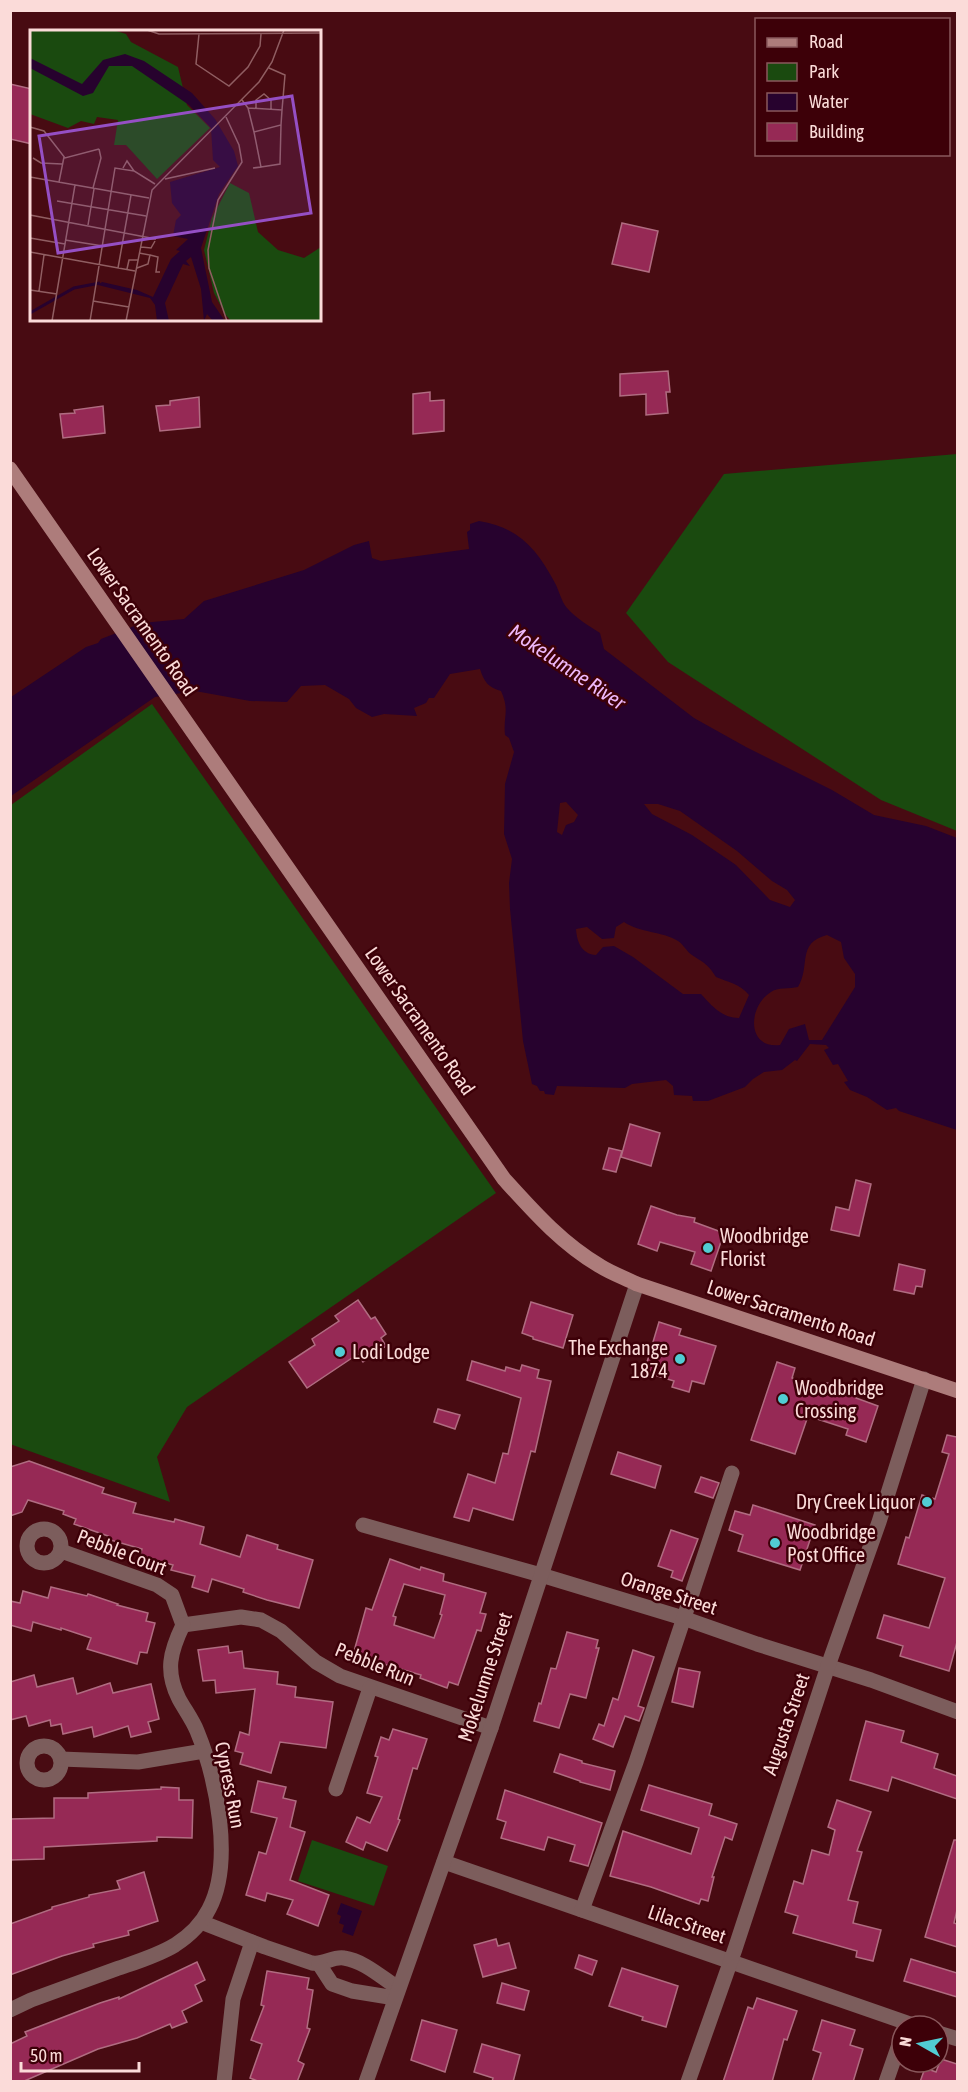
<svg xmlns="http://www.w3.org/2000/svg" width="968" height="2092" viewBox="0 0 968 2092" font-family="'Asap Condensed',sans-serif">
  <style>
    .green { fill: #1a4a0f }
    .water { fill: #27022e; fill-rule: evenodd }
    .building { fill: #962955; stroke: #b06c81; stroke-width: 1.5; fill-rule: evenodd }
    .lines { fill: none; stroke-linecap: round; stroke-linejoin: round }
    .minor { stroke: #7c5d5c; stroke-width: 15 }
    .secondary { stroke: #ad7c7b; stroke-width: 15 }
    .poi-dot { fill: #51ccd3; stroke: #3d0008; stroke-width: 2 }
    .labels { text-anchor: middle; stroke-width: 5; stroke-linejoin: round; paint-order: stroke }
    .street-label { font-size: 20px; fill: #fbdbd9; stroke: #3d0008 }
    .poi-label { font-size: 20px; fill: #fbdbd9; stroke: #3d0008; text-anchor: start }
    .water-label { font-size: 21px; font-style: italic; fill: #eeb8fa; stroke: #3d0008 }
    .inset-river { fill: none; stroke: #27022e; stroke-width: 3 }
    .inset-road { fill: none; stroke: #905e62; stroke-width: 1.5 }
    .view { fill: #954fc4; fill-opacity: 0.15; stroke: #954fc4; stroke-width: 3 }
    .inset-edge { fill: none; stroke: #fbdbd9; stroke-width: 3 }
  </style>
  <rect width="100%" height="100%" fill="#480b12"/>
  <g class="green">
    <polygon points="957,454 958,454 957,831 881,800 668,662 626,613 724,474"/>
    <polygon points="152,704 496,1193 187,1407 157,1457 170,1502 10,1444 11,805"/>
    <polygon points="312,1840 388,1866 374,1906 298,1881"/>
  </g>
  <g class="water">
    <path d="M 479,521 C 518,527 537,549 555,583 C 559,590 561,601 567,608 C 576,618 589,626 600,633 L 604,649 L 694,718 L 746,747 L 832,790 L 874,815 L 926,826 L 957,838 L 957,1130 L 899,1111 L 896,1108 L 887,1110 L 867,1097 L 850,1090 L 844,1082 L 848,1081 L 838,1064 L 833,1065 L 824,1050 L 829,1048 L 826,1045 L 810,1044 L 797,1061 L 795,1060 L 782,1070 L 764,1072 L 753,1079 L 745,1087 L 708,1101 L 693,1101 L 692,1096 L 674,1095 L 673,1086 L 666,1080 L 632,1084 L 625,1088 L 557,1086 L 554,1095 L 545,1094 L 544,1091 L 540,1091 L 537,1086 L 532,1084 L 523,1041 L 510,909 L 509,883 L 512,859 L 504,834 L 505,784 L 514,752 L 509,738 L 505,735 C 503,716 510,711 501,691 C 488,687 484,682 480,669 L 450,674 L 434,698 L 429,698 L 426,703 L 414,708 L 417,716 L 384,714 L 372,717 L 356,708 L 349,699 L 325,685 L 301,686 L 287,702 L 250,701 L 195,691 L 155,697 L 11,796 L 11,697 L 86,647 L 98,643 L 101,639 L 142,623 L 184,619 L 204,601 L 304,570 L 354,545 L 369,541 L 372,558 L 381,561 L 469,549 L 467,532 L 470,530 L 470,524 ZM 566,802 L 578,815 L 574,822 L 566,825 L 562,835 L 557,832 L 560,803 ZM 644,804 L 658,804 L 680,811 L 737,851 L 772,881 L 787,890 L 795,900 L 790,907 L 770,900 L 736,865 L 692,835 L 652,814 ZM 624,922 C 640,933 662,931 678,941 C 684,945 686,951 692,955 C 704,963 708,964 716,977 C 728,982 740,984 749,995 L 739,1018 C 722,1018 712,1006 701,994 L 683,994 L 633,957 L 614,946 L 603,947 L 596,955 C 582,954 577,943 576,929 L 587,927 L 602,939 L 614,938 L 616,927 ZM 827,935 L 841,942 L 844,958 L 855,974 L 855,987 L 822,1040 L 809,1040 L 805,1024 L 789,1029 L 780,1045 C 746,1049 748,1006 771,992 C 777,987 790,989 798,987 C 811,966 796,943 827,935 Z"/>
    <polygon points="341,1903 362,1911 353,1936 342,1932 344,1925 339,1923 341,1916 337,1914"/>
  </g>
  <g class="building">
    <polygon points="10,84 32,89 32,144 10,139"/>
    <polygon points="622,223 658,231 649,272 612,264"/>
    <polygon points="668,371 670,392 666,392 668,413 646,415 646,394 620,396 620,374"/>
    <polygon points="430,392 430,401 444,400 444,431 413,434 413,394"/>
    <polygon points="199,397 200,427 160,431 156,406 170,405 170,401"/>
    <polygon points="103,406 105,433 63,438 60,414 75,413 74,410"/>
    <polygon points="630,1124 660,1133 651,1166 621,1157"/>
    <polygon points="609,1148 622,1151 616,1172 603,1169"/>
    <polygon points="856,1180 871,1184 859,1236 831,1230 836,1207 849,1210"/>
    <polygon points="651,1206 677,1215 695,1218 694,1222 724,1233 711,1271 691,1264 695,1252 660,1242 657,1251 638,1244"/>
    <polygon points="899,1264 925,1270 922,1287 916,1286 914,1294 894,1290"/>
    <polygon points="358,1300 371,1319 375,1317 386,1334 381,1338 386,1346 363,1362 358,1354 307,1388 289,1362 315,1345 312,1339 339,1321 335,1316"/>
    <polygon points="531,1302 573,1315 563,1348 533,1339 533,1337 522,1333"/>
    <polygon points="659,1322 681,1329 679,1335 716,1346 704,1384 692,1381 689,1392 672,1387 674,1381 644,1372"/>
    <polygon points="472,1361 505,1371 506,1367 520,1371 522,1365 539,1370 537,1378 551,1381 535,1452 531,1451 513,1520 473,1508 469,1521 454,1517 468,1474 495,1483 503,1453 508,1454 521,1398 467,1380"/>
    <polygon points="777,1362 795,1368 792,1378 825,1389 827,1383 857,1393 856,1398 878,1406 866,1442 846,1435 848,1429 808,1416 795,1454 751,1440"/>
    <polygon points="438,1409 460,1415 455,1429 434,1422"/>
    <polygon points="947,1435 957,1437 957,1642 949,1671 900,1656 903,1646 877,1638 884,1615 929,1628 945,1578 898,1564 906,1537 909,1538 922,1495 935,1499 949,1454 942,1452"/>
    <polygon points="618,1452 661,1466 655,1488 611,1474"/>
    <polygon points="29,1461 104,1488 102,1493 136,1503 133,1513 174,1522 175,1519 204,1527 200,1544 240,1557 247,1535 278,1545 277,1549 313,1560 299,1608 267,1600 243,1592 244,1589 212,1579 208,1592 192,1587 195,1576 171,1570 173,1565 140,1556 142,1549 107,1539 108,1536 74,1524 76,1519 63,1514 64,1511 28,1500 22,1512 10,1516 10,1467"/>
    <polygon points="701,1477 719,1483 713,1498 695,1492"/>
    <polygon points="753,1505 815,1525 800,1570 738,1551 743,1535 729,1530 735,1511 750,1515"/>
    <polygon points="671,1530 698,1539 682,1581 671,1577 673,1571 658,1566"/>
    <path d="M 390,1559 L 420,1570 L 421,1567 L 444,1574 L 443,1581 L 486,1593 L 480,1613 L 486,1614 L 481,1631 L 477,1630 L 458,1685 L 449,1682 L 447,1688 L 420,1678 L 421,1675 L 353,1655 L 366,1608 L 372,1610 ZM 404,1584 L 445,1595 L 440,1614 L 442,1615 L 434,1638 L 394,1625 L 396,1617 L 393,1616 Z"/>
    <polygon points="51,1587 87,1596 88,1594 118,1604 117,1605 148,1613 146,1621 155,1623 147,1653 140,1652 137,1664 87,1649 91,1638 61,1628 61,1630 33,1622 31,1631 10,1625 10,1601 20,1603 23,1591 48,1598"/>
    <polygon points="567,1632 598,1640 596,1648 599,1648 586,1698 570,1694 559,1728 534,1721 539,1703 541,1704 551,1668 556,1669"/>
    <polygon points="228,1646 229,1653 242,1651 244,1668 278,1672 277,1684 296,1687 295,1697 333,1702 326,1748 280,1742 271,1773 240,1764 243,1753 235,1751 240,1732 249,1735 255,1689 216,1693 215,1680 203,1681 198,1650"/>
    <polygon points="633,1650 654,1657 638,1706 644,1708 639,1721 625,1716 613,1747 593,1739 599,1724 604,1726 613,1698 618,1700"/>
    <polygon points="679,1668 700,1672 693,1707 672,1702"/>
    <polygon points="34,1675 37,1687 73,1678 77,1694 110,1683 113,1693 151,1684 159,1719 148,1722 151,1732 131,1737 128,1726 94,1737 92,1727 63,1734 61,1724 51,1726 50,1720 29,1726 26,1716 10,1720 10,1682"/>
    <polygon points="866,1721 904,1731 901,1742 938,1754 934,1768 957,1776 957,1799 892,1777 888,1791 850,1780"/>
    <polygon points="393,1729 427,1739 417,1769 413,1768 398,1819 400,1820 387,1851 366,1842 363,1850 346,1842 357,1817 370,1823 382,1797 367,1793 378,1757 375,1756 381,1737 389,1740"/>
    <polygon points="560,1754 582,1761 582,1763 615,1771 610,1790 580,1782 580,1781 554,1772"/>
    <polygon points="258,1781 286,1787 283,1798 296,1801 290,1827 305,1832 290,1880 329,1895 318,1926 287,1914 293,1900 267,1893 265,1901 246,1895 259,1852 266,1854 277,1818 251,1812"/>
    <polygon points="649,1785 712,1804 709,1815 737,1824 732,1840 725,1837 712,1877 714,1877 708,1901 701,1899 699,1904 651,1887 610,1876 623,1831 691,1854 699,1828 641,1810"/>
    <polygon points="161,1787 179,1788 179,1800 193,1800 192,1838 157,1837 157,1841 44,1847 44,1859 10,1860 10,1819 54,1818 54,1798 88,1798 88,1793 161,1789"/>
    <polygon points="505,1790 602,1823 588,1866 570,1861 575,1845 548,1837 544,1850 501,1838 506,1822 497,1819"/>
    <polygon points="837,1800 871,1812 857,1851 862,1852 848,1900 858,1902 853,1923 881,1930 873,1961 856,1957 857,1951 793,1933 798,1916 785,1912 794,1881 803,1884 812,1850 829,1855 835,1830 828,1827"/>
    <polygon points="954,1840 957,1840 957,1910 954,1923 957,1924 957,1947 925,1937"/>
    <polygon points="144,1872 158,1921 128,1931 129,1935 93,1944 94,1947 62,1956 10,1975 10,1924 52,1909 52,1907 89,1897 89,1895 120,1889 117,1881"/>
    <polygon points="496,1939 498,1946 509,1943 516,1968 483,1977 474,1945"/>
    <polygon points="579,1955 597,1961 592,1975 575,1968"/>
    <polygon points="911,1959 957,1973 957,1997 904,1981"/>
    <polygon points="197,1962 205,1980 195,1985 202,2001 182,2011 187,2022 172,2028 170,2024 137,2038 98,2049 22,2082 10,2082 10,2044 27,2036 25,2032 100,2003 119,1997 119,1999"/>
    <polygon points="622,1968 678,1986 666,2027 642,2020 643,2017 609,2006"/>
    <polygon points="267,1971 309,1978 307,1989 313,1990 307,2028 310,2029 298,2061 304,2064 297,2082 260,2082 250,2078 262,2044 251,2040 264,2006 261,2005"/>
    <polygon points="502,1983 529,1991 524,2010 497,2003"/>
    <polygon points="757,1998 797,2011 787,2040 784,2039 772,2082 723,2082 748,2007 753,2009"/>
    <polygon points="422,2020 457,2030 445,2072 411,2060"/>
    <polygon points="822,2020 855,2030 850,2045 863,2049 853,2082 812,2082 821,2053 813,2050"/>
    <polygon points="482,2044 520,2055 513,2082 492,2082 493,2078 474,2072"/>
    <polygon points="941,2059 957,2064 957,2082 920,2082 925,2068 936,2072"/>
  </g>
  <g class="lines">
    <g class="minor">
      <polyline points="363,1525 541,1575 683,1618 757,1644 871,1680 958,1712"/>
      <circle cx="44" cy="1546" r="17"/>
      <polyline points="61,1551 157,1585 172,1595 183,1625"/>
      <polyline points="183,1625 241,1617 261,1620 281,1631 316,1662 340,1676 491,1728"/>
      <circle cx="44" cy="1763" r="17"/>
      <polyline points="61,1759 138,1762 204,1751"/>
      <polyline points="336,1789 370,1688"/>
      <polyline points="444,1862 916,2026"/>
      <polyline points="582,1910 636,1762 732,1473"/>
      <path d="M 201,1922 L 265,1947 L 312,1963 C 324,1965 333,1956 344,1958 C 364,1961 381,1977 398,1988"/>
      <polyline points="319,1964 332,1984 352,1991 395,1998"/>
      <path d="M 10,2010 L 31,2000 C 59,1990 88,1979 116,1969 C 136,1962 157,1956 175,1945 C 189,1936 202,1923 209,1909 C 234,1862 216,1777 197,1731 C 192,1719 185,1710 179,1699 C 165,1671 170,1652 183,1625"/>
      <polyline points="938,2033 958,2039"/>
      <polyline points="224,2082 233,1999 252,1942"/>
      <polyline points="366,2082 491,1728 637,1284"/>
      <polyline points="688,2082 735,1949 828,1666 879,1522 924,1379"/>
      <polyline points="886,2082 902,2036"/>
    </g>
    <path class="secondary" d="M 10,469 L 504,1179 C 533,1211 562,1244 600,1266 C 611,1273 625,1278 637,1284 L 958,1391"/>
  </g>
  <g class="poi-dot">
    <circle cx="708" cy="1248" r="6"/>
    <circle cx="340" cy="1352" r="6"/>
    <circle cx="680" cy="1359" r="6"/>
    <circle cx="783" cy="1399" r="6"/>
    <circle cx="927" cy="1502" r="6"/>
    <circle cx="775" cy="1543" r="6"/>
  </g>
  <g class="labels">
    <g class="street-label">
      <text transform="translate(142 622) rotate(55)" y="7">Lower Sacramento Road</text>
      <text transform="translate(420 1021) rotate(55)" y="7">Lower Sacramento Road</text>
      <text transform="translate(791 1313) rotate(18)" y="7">Lower Sacramento Road</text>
      <text transform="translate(122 1552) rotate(21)" y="7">Pebble Court</text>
      <text transform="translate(669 1593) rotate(18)" y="7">Orange Street</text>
      <text transform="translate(375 1664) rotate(22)" y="7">Pebble Run</text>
      <text transform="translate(485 1677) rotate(-72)" y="7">Mokelumne Street</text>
      <text transform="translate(786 1724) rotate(-71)" y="7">Augusta Street</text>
      <text transform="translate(230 1785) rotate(79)" y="7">Cypress Run</text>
      <text transform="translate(687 1924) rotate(19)" y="7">Lilac Street</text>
    </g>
    <g class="poi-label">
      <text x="720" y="1243">Woodbridge<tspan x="720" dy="23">Florist</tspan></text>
      <text x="668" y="1355" text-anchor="end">The Exchange<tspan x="668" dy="23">1874</tspan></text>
      <text x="352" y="1359">Lodi Lodge</text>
      <text x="795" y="1395">Woodbridge<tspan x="795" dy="23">Crossing</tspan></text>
      <text x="915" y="1509" text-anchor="end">Dry Creek Liquor</text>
      <text x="787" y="1539">Woodbridge<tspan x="787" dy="23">Post Office</tspan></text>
    </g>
    <g class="water-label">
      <text transform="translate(567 667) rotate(34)" y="7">Mokelumne River</text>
    </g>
  </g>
  <g transform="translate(30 30)">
    <rect width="291" height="291" fill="#480b12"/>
    <path d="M 0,0 L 83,0 L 96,4 L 101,12 L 148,37 L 157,75 L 180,98 L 127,149 L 96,115 L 84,115 L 88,90 L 67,87 L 64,94 L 51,91 L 38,98 L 0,84 ZM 200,153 L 219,163 L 228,202 L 248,220 L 274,228 L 291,217 L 291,291 L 201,291 L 195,284 L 184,263 L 174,220 L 182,188 Z" fill="#1a4a0f"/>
    <path d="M 95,24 L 114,31 L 162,63 L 185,89 L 204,121 L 208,136 L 189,164 L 171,218 L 182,272 L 195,291 L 183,291 L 177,284 L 174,291 L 171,259 L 161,227 L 156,231 L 160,236 L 153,234 L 135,273 L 139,291 L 127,291 L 125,275 L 120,268 L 68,255 L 72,252 L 107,260 L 123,267 L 141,229 L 150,221 L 146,220 L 158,209 L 143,206 L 146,190 L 151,185 L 142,173 L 140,152 L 190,137 L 183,130 L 181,98 L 159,75 L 102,36 L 79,36 L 63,63 L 53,66 L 0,38 L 0,28 L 52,54 L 73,30 Z" fill="#27022e"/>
    <path class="inset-river" d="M 0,283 L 44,258 L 70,253"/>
    <path class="inset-road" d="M 117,0 L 129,4 L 291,3M 169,4 L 166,34 L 199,56 L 218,37 L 230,16 L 231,4M 212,70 L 218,78 L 252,80 L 255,45 L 239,38M 218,78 L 224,102 L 251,95 L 252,80M 226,78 L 226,70 L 234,64 L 241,70 L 241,79M 196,87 L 209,115 L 212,132 L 188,170 L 178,220 L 179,238 L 197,291M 0,97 L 14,101 L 35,128 L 69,119M 3,128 L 11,133 L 32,134M 231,137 L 250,134 L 251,95M 93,138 L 97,131 L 104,141 L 125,154M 223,138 L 231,137 L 224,102M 0,147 L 119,168M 135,149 L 185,138M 29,152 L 34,127M 63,158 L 71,128 L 69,119M 27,171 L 116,186M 0,185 L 126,209 L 112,209M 58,195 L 64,159M 0,208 L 35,214M 35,210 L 73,216M 111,217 L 121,218 L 125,211M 0,222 L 105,241M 120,225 L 128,227 L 126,242 L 130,242M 88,238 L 101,165M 107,238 L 118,234 L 120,225 L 109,223M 97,239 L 99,230 L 108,230M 0,260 L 27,264M 9,261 L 14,225M 63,271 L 99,277M 22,291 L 45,155M 60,291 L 85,138 L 104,141M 96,291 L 122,160 L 229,52 L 242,32 L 254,0"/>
    <path class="view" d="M 262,66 L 281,183 L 28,223 L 9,106 Z"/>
    <rect width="291" height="291" class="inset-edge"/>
  </g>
  <rect width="968" height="2092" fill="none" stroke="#fbdbd9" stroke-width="24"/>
  <rect x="755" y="18" width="195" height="138" fill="#3d0008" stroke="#89585c" stroke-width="1.5"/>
  <rect x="767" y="38" width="30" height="9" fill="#ad7c7b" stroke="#89585c" stroke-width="1.5"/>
  <text x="809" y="48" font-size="18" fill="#fbdbd9">Road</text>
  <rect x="767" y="63" width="30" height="18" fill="#1a4a0f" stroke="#89585c" stroke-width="1.5"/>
  <text x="809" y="78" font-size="18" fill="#fbdbd9">Park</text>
  <rect x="767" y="93" width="30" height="18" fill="#27022e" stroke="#89585c" stroke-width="1.5"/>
  <text x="809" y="108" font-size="18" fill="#fbdbd9">Water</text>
  <rect x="767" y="123" width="30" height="18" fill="#962955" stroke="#89585c" stroke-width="1.5"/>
  <text x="809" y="138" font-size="18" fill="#fbdbd9">Building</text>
  <g transform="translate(920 2044) rotate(279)"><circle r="28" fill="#3d0008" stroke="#89585c" stroke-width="1.5"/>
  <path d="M0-4.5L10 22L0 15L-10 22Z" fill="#51ccd3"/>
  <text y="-9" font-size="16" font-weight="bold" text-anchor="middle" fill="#fbdbd9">N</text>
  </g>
  <path d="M21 2062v9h118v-9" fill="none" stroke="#fbdbd9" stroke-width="3"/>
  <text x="30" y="2062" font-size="18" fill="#fbdbd9" stroke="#3d0008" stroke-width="4.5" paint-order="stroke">50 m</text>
</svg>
